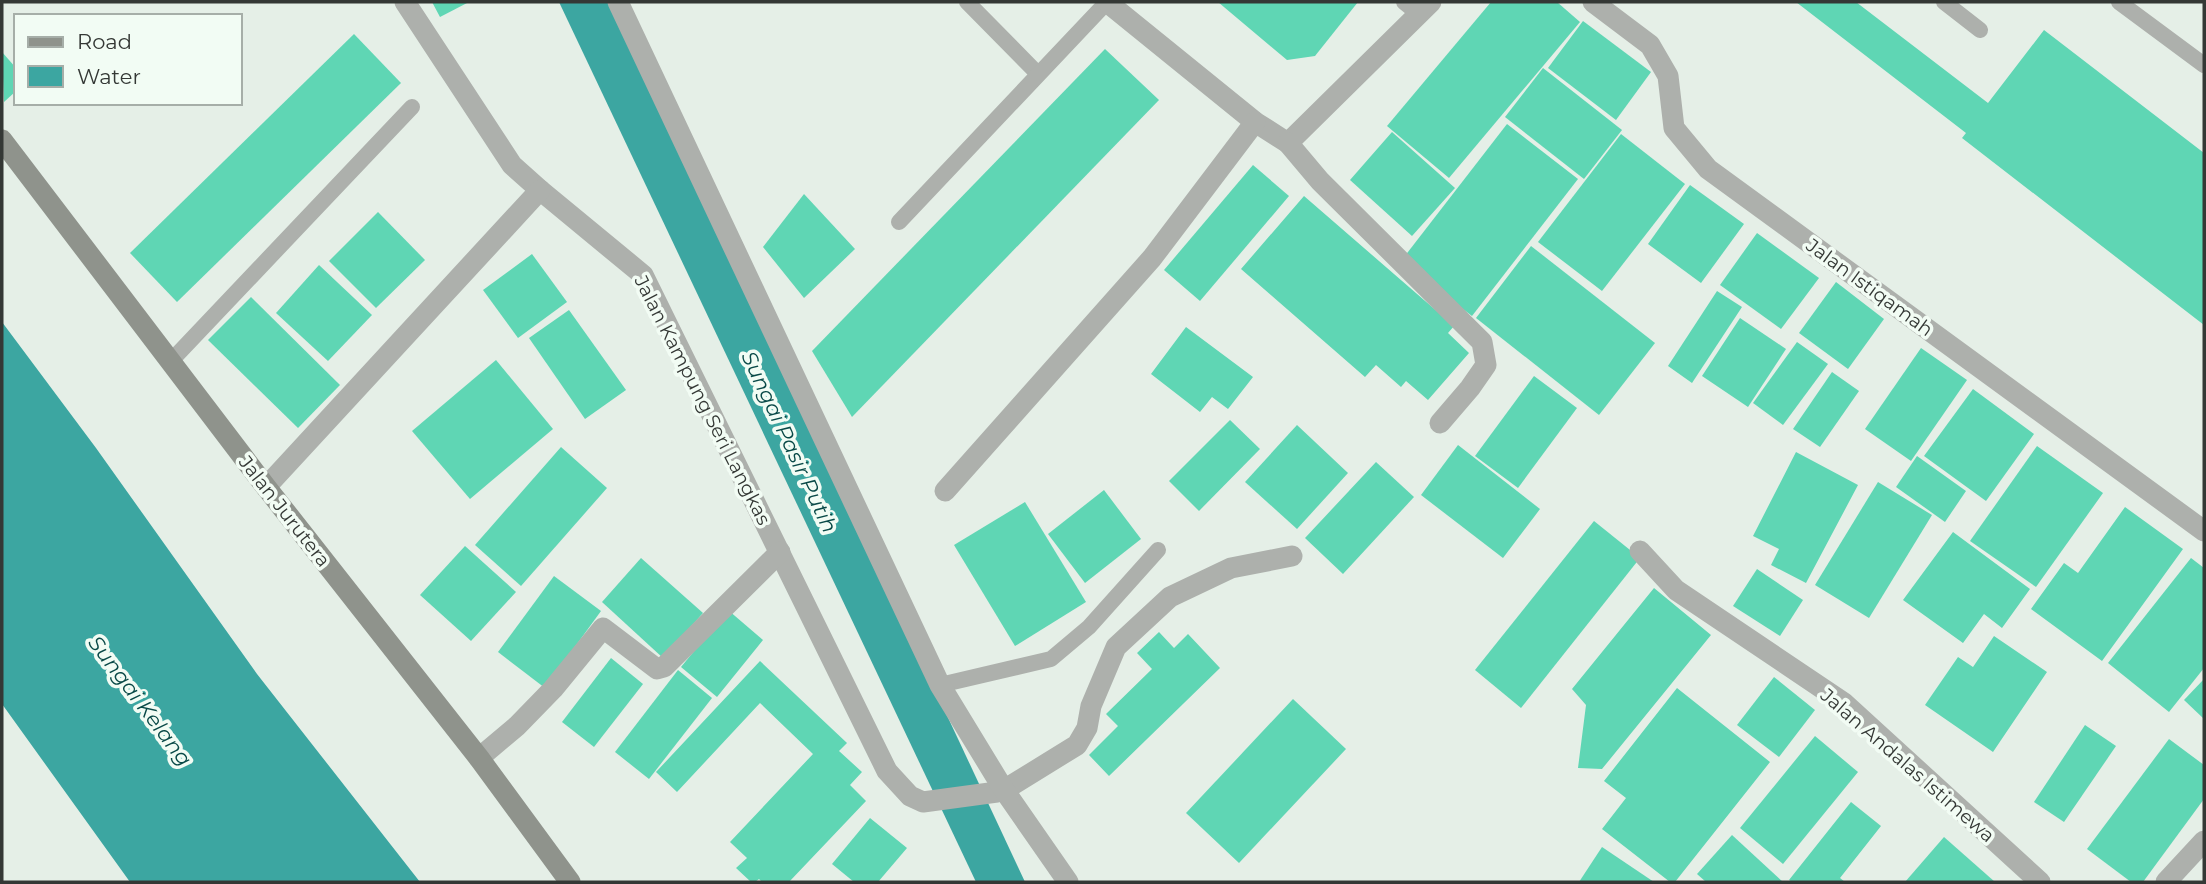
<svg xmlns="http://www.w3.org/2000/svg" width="2206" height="884" viewBox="0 0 2206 884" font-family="Montserrat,sans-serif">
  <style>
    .water { fill: #3ca6a1 }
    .building { fill: #5fd6b4 }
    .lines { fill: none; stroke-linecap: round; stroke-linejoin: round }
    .lane { stroke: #adb0ac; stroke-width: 16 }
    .street { stroke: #adb0ac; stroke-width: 21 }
    .secondary { stroke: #8f938c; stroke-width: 21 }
    .labels { text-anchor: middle; stroke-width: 7; stroke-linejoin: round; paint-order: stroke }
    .street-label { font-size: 19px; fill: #343835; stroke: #f2fcf4 }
    .water-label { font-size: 21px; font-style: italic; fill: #094947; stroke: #f2fcf4 }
  </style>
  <rect width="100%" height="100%" fill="#e5efe7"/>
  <g class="water">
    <polygon points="559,2 613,2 1025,882 976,882"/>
    <polygon points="2,322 96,448 257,674 420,882 130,882 2,704"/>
  </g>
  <g class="building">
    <polygon points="432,2 469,2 440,17"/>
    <polygon points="1218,2 1358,2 1315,56 1287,60"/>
    <polygon points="1491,2 1557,2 1580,22 1449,178 1387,126"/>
    <polygon points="1796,2 1856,2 1988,103 2044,30 2204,153 2204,325 1962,138 1966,133"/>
    <polygon points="1583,21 1651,72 1616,120 1548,68"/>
    <polygon points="354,34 401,83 177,302 130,253"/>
    <polygon points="1105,49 1159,100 852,417 812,351"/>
    <polygon points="2,52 16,68 16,91 4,102"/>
    <polygon points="1543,68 1622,130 1584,179 1505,117"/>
    <polygon points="1507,124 1578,179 1472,316 1401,261"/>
    <polygon points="1392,132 1455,188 1412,236 1350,180"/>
    <polygon points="1621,134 1685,184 1602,291 1538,242"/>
    <polygon points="1253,165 1289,196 1200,301 1164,270"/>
    <polygon points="1690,185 1744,224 1701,283 1648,244"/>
    <polygon points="804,194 855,249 804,298 763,247"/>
    <polygon points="1304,196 1454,326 1448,333 1469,353 1428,400 1406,381 1401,387 1376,365 1365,377 1241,269"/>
    <polygon points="378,212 425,260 376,308 329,261"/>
    <polygon points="1757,233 1819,278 1781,329 1720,285"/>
    <polygon points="1531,246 1655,343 1599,415 1476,318"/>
    <polygon points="532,254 567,302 518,338 483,290"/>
    <polygon points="319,265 372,315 328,361 276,313"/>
    <polygon points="1836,282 1884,319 1848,369 1799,333"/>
    <polygon points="1717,291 1742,307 1692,383 1668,366"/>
    <polygon points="251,297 340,385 298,428 208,340"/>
    <polygon points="569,310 626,390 585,419 529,338"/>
    <polygon points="1740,318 1786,349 1748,407 1702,376"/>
    <polygon points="1186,327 1253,377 1228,409 1212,397 1200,412 1151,374"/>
    <polygon points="1797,342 1828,364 1783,425 1753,403"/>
    <polygon points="1921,348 1967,380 1911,461 1865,429"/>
    <polygon points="496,360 553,429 470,499 412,431"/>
    <polygon points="1832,372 1859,391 1820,447 1793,429"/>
    <polygon points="1534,376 1577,408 1518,488 1475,456"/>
    <polygon points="1973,389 2034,434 1986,501 1924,456"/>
    <polygon points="1230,420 1260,449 1199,511 1169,481"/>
    <polygon points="1297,425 1348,473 1297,529 1245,482"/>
    <polygon points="1458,445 1540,509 1503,558 1421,495"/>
    <polygon points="2037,446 2103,493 2036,587 1970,541"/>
    <polygon points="561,447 607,488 521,586 475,545"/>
    <polygon points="1796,452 1858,485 1806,583 1771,565 1779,549 1753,536"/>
    <polygon points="1917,456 1966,491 1945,522 1896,487"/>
    <polygon points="1376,462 1414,497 1343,574 1305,538"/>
    <polygon points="1878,482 1932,515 1869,618 1815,585"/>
    <polygon points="1104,490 1141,539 1085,583 1048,534"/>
    <polygon points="1025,502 1086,602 1015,646 954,545"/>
    <polygon points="2125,507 2183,549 2102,661 2031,609 2064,563 2078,573"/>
    <polygon points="1594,521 1640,558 1521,708 1475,670"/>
    <polygon points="1953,532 2030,589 2002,628 1984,614 1963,643 1903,600"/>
    <polygon points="465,546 516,592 471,641 420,595"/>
    <polygon points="641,558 703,613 663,658 602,602"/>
    <polygon points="2191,558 2204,568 2204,668 2169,712 2108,663"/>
    <polygon points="1757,569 1803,600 1780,636 1733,606"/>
    <polygon points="554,576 601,611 545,688 498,652"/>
    <polygon points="1654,588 1711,635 1602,769 1578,768 1586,705 1572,689"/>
    <polygon points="728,610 763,640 717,697 681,667"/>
    <polygon points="1159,632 1174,648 1188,634 1220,668 1109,776 1089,755 1118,726 1106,714 1152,669 1137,653"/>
    <polygon points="1994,636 2047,672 1993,752 1925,705 1958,657 1973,667"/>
    <polygon points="611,658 643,684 594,747 562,722"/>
    <polygon points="760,661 847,743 839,751 862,772 850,785 866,801 789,882 762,882 759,879 755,882 751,882 736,868 747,858 730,842 813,754 760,703 677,792 656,772"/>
    <polygon points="678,670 712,698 649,779 615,752"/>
    <polygon points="1774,677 1815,710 1779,757 1737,725"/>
    <polygon points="2204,679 2204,719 2184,700"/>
    <polygon points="1677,688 1770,762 1675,882 1670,882 1602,829 1626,798 1604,781"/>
    <polygon points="1293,699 1346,749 1239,863 1186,813"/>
    <polygon points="2085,725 2116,746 2064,822 2034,802"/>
    <polygon points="1815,736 1858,772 1783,864 1740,828"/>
    <polygon points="2169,739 2204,765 2204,799 2143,882 2131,882 2087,849"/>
    <polygon points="1851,802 1881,826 1840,878 1845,882 1792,882 1789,880"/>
    <polygon points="870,818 907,848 878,882 854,882 832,864"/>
    <polygon points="1732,835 1783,882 1706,882 1697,874"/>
    <polygon points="1944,837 1995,882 1905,882"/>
    <polygon points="1602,847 1654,882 1579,882"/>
  </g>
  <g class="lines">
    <g class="lane">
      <polyline points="967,2 1038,74"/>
      <polyline points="1404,2 1420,15"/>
      <polyline points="1944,2 1980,30"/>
      <polyline points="2119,2 2204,65"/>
      <polyline points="899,222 1107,2"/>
      <polyline points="171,361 412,107"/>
      <polyline points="940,685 1051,659 1089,627 1158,550"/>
    </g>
    <g class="street">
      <polyline points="405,2 512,165 540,190 643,275 887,771 910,796 923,802 997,792 1004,790 1077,745 1087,728 1091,706 1116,647 1170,597 1231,568 1292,556"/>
      <polyline points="618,2 940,685 1004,790 1068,882"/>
      <polyline points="1107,2 1255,122 1288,143 1431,2"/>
      <polyline points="1593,2 1650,45 1668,76 1674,128 1708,169 2204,531"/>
      <polyline points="1288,143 1320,181 1482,342 1486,365 1470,388 1440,423"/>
      <polyline points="266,487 540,190"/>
      <polyline points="945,491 1152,258 1255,122"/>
      <polyline points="1640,551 1676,590 1844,703 2040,882"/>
      <polyline points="479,758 517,726 553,689 603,628 657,669 664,667 780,552"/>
      <polyline points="2166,882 2204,841"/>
    </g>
    <polyline class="secondary" points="2,140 266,487 479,758 570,882"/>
  </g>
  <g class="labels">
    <g class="street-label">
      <text transform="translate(1870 287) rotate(36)" y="7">Jalan Istiqamah</text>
      <text transform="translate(703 400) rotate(63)" y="7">Jalan Kampung Seri Langkas</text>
      <text transform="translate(285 511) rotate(52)" y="7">Jalan Jurutera</text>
      <text transform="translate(1908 765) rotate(41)" y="7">Jalan Andalas Istimewa</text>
    </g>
    <g class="water-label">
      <text transform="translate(789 442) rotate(65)" y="7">Sungai Pasir Putih</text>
      <text transform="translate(140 701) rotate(53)" y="7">Sungai Kelang</text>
    </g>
  </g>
  <rect width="2206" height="884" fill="none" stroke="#343835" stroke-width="7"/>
  <rect x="14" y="14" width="228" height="91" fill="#f2fcf4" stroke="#a6aea8" stroke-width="2"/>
  <rect x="28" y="37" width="35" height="10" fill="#8f938c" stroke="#a6aea8" stroke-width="2"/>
  <text x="77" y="49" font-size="21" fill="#343835">Road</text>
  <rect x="28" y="66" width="35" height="21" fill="#3ca6a1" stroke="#a6aea8" stroke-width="2"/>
  <text x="77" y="84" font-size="21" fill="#343835">Water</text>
</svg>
